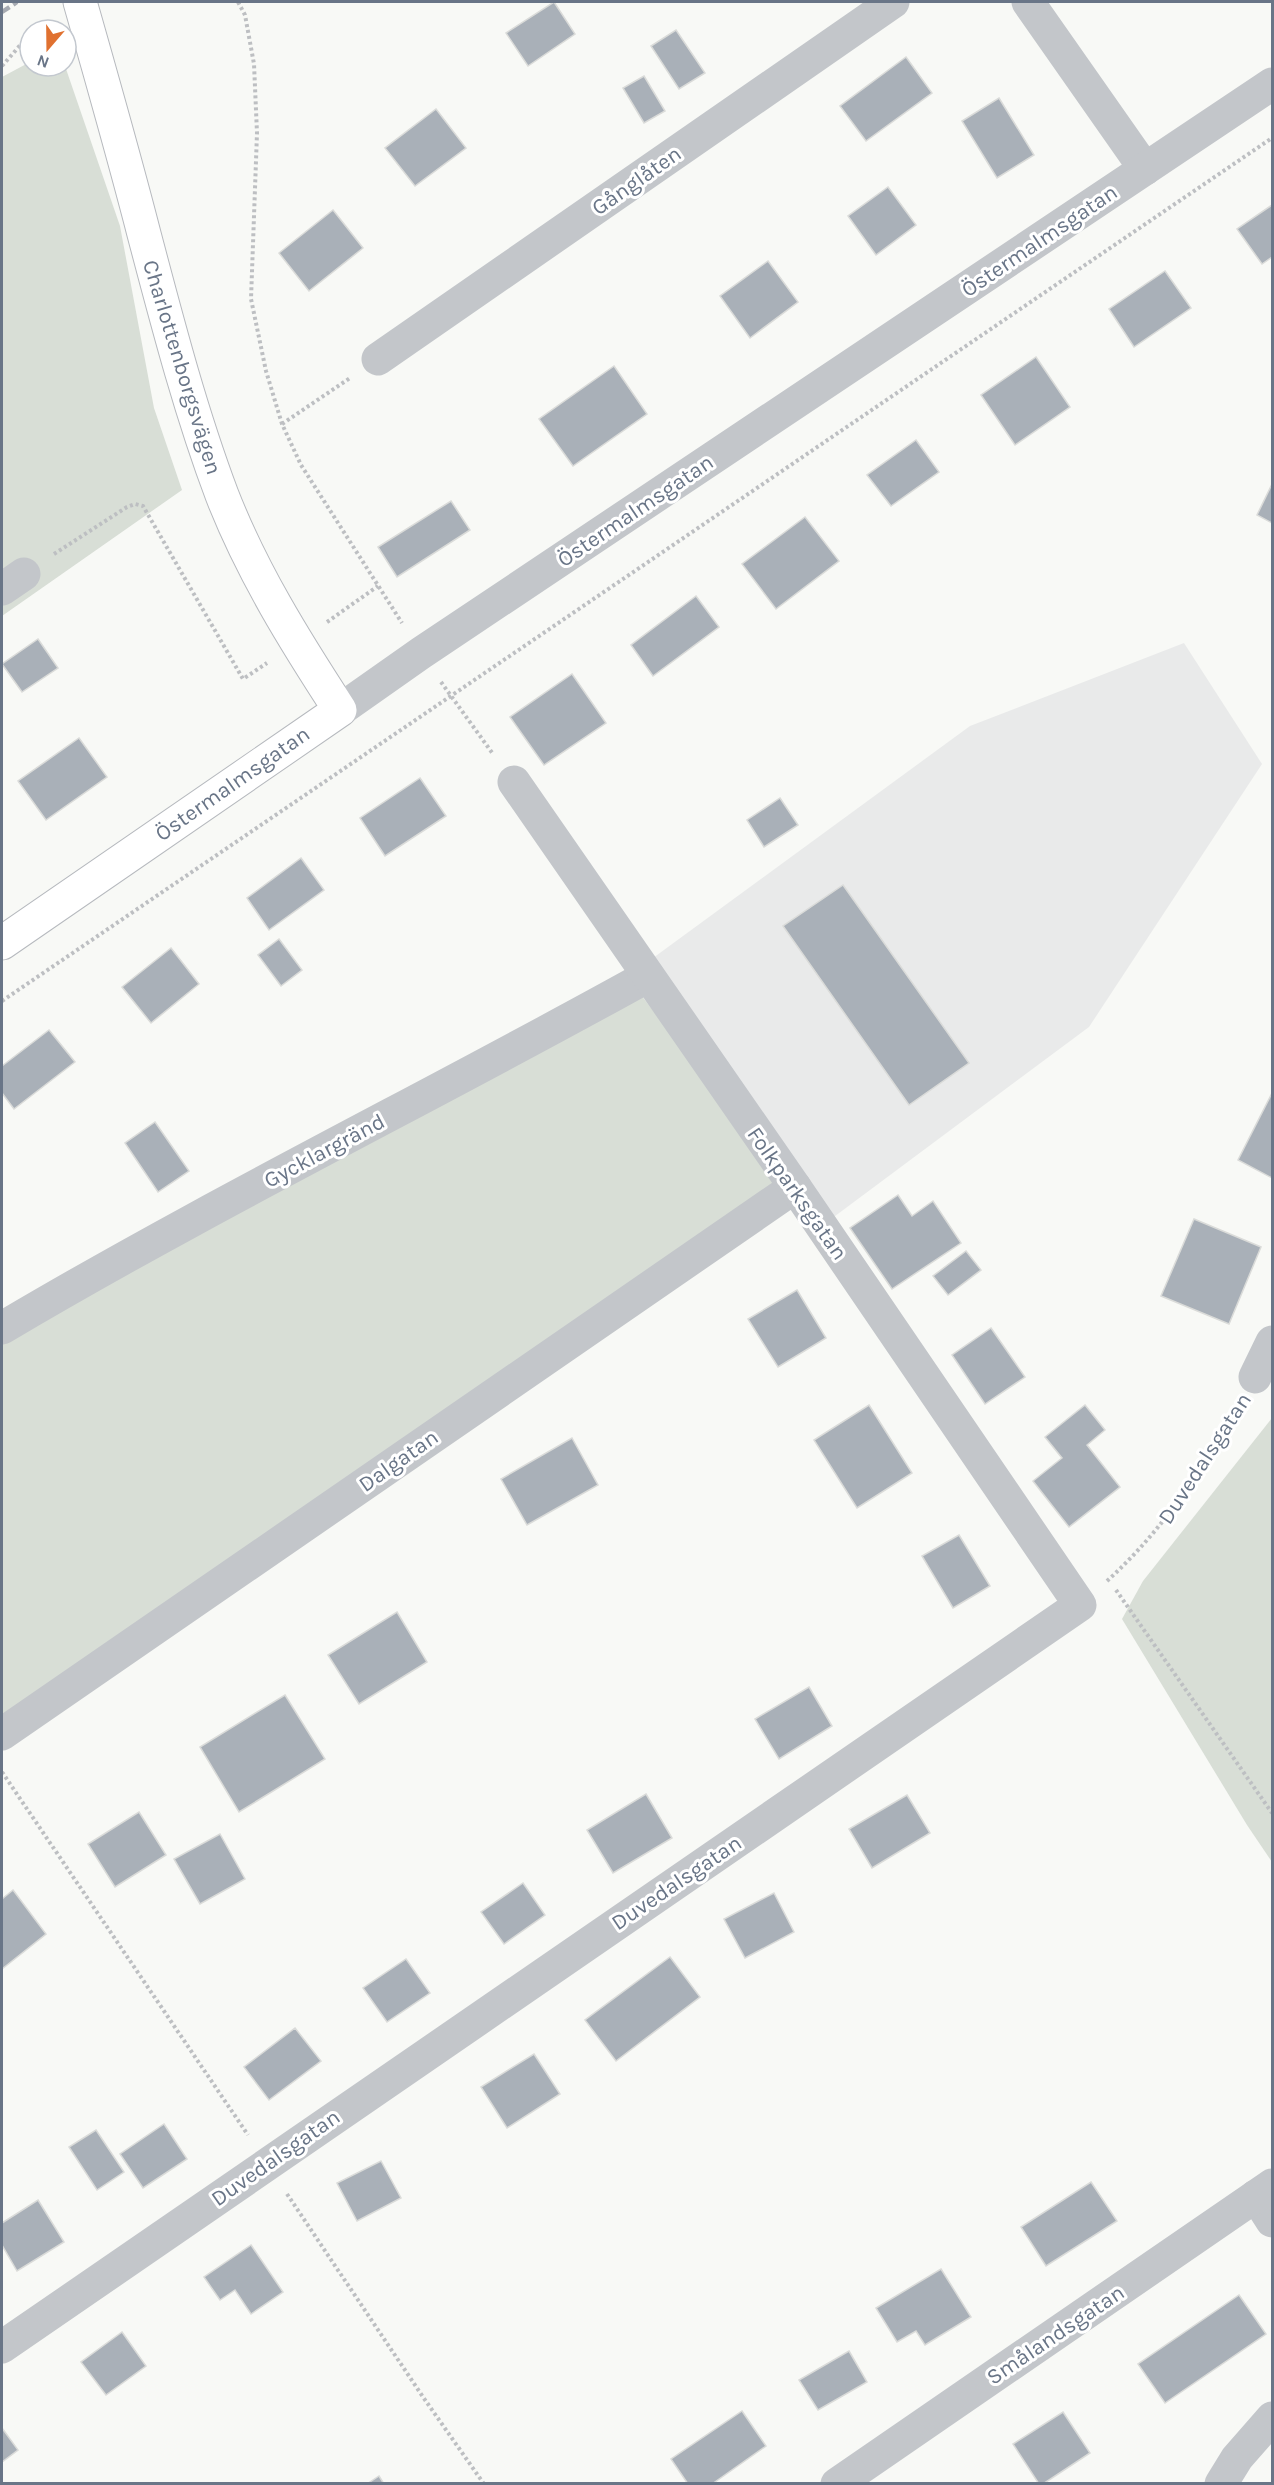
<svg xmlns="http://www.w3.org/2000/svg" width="1274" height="2485" viewBox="0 0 1274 2485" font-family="Karla,sans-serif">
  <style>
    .built { fill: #e9eaea }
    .green { fill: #d8ded6 }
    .building { fill: #a9b0b8; stroke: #dadbd9; stroke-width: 1.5 }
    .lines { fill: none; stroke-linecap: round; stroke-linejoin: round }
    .major-casing { stroke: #b6b9be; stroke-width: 35 }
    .path { stroke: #bdbfc2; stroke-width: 4; stroke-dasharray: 3 3; stroke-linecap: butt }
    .minor { stroke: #c3c6ca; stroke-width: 33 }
    .major { stroke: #fff; stroke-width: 33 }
    .rail { stroke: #a6aab1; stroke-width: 4.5; stroke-dasharray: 9 4.5; stroke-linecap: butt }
    .labels { text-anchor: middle; stroke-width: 6; stroke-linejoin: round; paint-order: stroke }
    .street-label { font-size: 22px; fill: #697587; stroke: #fff }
  </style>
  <rect width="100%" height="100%" fill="#f8f9f6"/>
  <polygon class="built" points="1184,643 1262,764 1089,1027 819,1228 627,977 970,726"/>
  <g class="green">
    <polygon points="30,62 30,66 65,66 120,226 154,408 182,490 2,616 2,77"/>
    <polygon points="627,977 801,1201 2,1744 2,1341"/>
    <polygon points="1272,1418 1272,1862 1247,1825 1122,1619 1143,1581"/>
  </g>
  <g class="building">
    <polygon points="554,2 575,34 528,66 506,33"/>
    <polygon points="676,30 705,73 679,89 651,46"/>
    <polygon points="906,57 932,93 866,141 840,106"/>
    <polygon points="644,76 665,111 644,123 623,88"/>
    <polygon points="999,98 1034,155 997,178 962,121"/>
    <polygon points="436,109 466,148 415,186 385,148"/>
    <polygon points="888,187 916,225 876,255 848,216"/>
    <polygon points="1272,205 1272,257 1262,264 1237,229"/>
    <polygon points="333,210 363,248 309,291 279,253"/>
    <polygon points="768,261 798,302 750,338 720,296"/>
    <polygon points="1165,271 1191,308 1134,347 1109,309"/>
    <polygon points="1036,357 1070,407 1015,445 981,395"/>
    <polygon points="614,366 647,414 573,466 539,419"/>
    <polygon points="916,440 939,472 891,506 867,475"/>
    <polygon points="1272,484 1272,523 1257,515"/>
    <polygon points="451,501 470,530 397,577 378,547"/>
    <polygon points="805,517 839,561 776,609 742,564"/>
    <polygon points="696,596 719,627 653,676 631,645"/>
    <polygon points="38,639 58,668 22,692 2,664"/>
    <polygon points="572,674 606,723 544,765 510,717"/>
    <polygon points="79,738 107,777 46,820 18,781"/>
    <polygon points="420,778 446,816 385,856 360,818"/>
    <polygon points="780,798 798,825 764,847 747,820"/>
    <polygon points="301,858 324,890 269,930 247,898"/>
    <polygon points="843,885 969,1063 909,1105 783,926"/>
    <polygon points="279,939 302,970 281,986 258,955"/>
    <polygon points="171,948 199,984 151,1023 122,987"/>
    <polygon points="49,1030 75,1062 14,1109 2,1093 2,1066"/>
    <polygon points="1272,1093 1272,1178 1238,1160"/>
    <polygon points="155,1122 189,1171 158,1192 125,1143"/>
    <polygon points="898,1195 912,1216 933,1201 961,1243 892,1289 850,1228"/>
    <polygon points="1194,1219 1261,1247 1229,1324 1161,1296"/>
    <polygon points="966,1251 981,1270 948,1295 933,1276"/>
    <polygon points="797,1290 826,1338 778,1367 748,1319"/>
    <polygon points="991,1328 1025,1377 985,1404 952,1355"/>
    <polygon points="869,1405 912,1473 857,1508 814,1440"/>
    <polygon points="1085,1405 1105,1430 1087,1445 1120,1487 1069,1527 1033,1481 1062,1458 1045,1437"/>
    <polygon points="572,1438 598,1485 527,1525 501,1479"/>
    <polygon points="959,1535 990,1586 953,1608 922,1556"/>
    <polygon points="397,1612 427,1662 359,1704 328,1655"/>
    <polygon points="809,1687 832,1726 779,1759 755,1719"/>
    <polygon points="285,1695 325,1759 239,1812 200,1747"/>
    <polygon points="646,1794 672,1838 613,1873 587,1830"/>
    <polygon points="907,1795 930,1833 872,1868 849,1829"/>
    <polygon points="139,1812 166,1855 115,1887 88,1844"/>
    <polygon points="220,1834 245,1879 200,1904 174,1859"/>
    <polygon points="523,1883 545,1915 504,1944 481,1912"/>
    <polygon points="13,1890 46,1934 2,1969 2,1899"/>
    <polygon points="774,1893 794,1932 745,1958 724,1919"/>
    <polygon points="670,1957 700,1997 616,2061 585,2020"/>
    <polygon points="406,1959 430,1993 387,2022 363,1988"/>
    <polygon points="295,2028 321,2061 269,2100 244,2067"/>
    <polygon points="534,2054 560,2094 507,2128 481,2087"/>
    <polygon points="164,2124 187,2159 143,2188 120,2154"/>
    <polygon points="96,2130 124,2172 97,2190 69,2147"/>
    <polygon points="381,2161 401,2198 357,2221 337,2183"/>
    <polygon points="1091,2182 1117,2221 1046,2266 1021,2227"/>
    <polygon points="38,2200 64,2242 17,2271 2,2245 2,2223"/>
    <polygon points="251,2245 283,2292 251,2314 235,2290 220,2300 204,2277"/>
    <polygon points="941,2269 971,2317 925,2345 916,2331 897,2342 876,2308"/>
    <polygon points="1239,2295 1266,2334 1165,2403 1138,2364"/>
    <polygon points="122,2332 146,2366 106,2395 81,2362"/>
    <polygon points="849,2351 867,2382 818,2410 799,2380"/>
    <polygon points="742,2411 766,2446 712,2484 688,2484 671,2459"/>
    <polygon points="1063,2412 1090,2453 1043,2484 1039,2484 1013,2444"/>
    <polygon points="2,2428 18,2450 2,2462"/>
    <polygon points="379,2476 384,2484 367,2484"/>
  </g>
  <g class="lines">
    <g class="major-casing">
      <path id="major" d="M 2,943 L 340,710 C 295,641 252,572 222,495 C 190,410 167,321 144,234 C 124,156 102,79 80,2"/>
    </g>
    <g class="path">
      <polyline points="238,2 245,15 254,64 257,133 251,299 266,371 282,424 301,465 402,623"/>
      <polyline points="35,30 47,22"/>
      <polyline points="2,66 30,34"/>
      <polyline points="282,424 350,378"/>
      <polyline points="54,554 127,507 135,504 143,506 243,679 267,663"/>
      <polyline points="327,622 378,586"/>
      <polyline points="441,682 493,754"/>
      <polyline points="2,1001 1272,138"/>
      <path d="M 1107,1581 C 1162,1531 1200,1473 1237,1409"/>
      <polyline points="1116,1590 1272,1813"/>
      <polyline points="2,1772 248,2135"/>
      <polyline points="287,2194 423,2397 484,2484"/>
    </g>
    <g class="minor">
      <polyline points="1028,2 1145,169"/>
      <polyline points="378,359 893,2"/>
      <polyline points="2,589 24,574"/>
      <polyline points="340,710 421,653 1272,84"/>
      <path d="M 2,1328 C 213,1203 434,1095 648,976"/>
      <polyline points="1255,1377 1272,1342"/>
      <polyline points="2,1734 795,1187"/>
      <polyline points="1256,2196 1272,2221"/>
      <polyline points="2,2347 1080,1605 795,1187 514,782"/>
      <polyline points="837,2484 1272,2185"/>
      <polyline points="1221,2484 1237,2458 1272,2418"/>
    </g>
    <use href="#major" class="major"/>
    <polyline class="rail" points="2,12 17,2"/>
  </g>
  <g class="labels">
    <g class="street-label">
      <text transform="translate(636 180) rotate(-35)" y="8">Gånglåten</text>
      <text transform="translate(1039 240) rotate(-34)" y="8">Östermalmsgatan</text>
      <text transform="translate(183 367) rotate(73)" y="8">Charlottenborgsvägen</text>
      <text transform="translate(635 510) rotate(-34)" y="8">Östermalmsgatan</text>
      <text transform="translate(232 783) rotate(-35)" y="8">Östermalmsgatan</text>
      <text transform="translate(324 1150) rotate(-28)" y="8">Gycklargränd</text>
      <text transform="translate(798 1193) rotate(55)" y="8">Folkparksgatan</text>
      <text transform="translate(1204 1458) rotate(-57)" y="8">Duvedalsgatan</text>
      <text transform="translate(398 1460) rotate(-35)" y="8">Dalgatan</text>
      <text transform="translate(676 1882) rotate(-34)" y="8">Duvedalsgatan</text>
      <text transform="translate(275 2157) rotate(-35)" y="8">Duvedalsgatan</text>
      <text transform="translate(1055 2334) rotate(-34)" y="8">Smålandsgatan</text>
    </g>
  </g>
  <rect width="1274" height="2485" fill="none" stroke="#697587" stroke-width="6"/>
  <g transform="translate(48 48) rotate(200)"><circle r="28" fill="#ffffff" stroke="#c3c8cf" stroke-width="1.5"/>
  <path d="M0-4.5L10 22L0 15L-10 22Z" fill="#e07130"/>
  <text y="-9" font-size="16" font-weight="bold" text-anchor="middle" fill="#697587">N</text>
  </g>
</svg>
